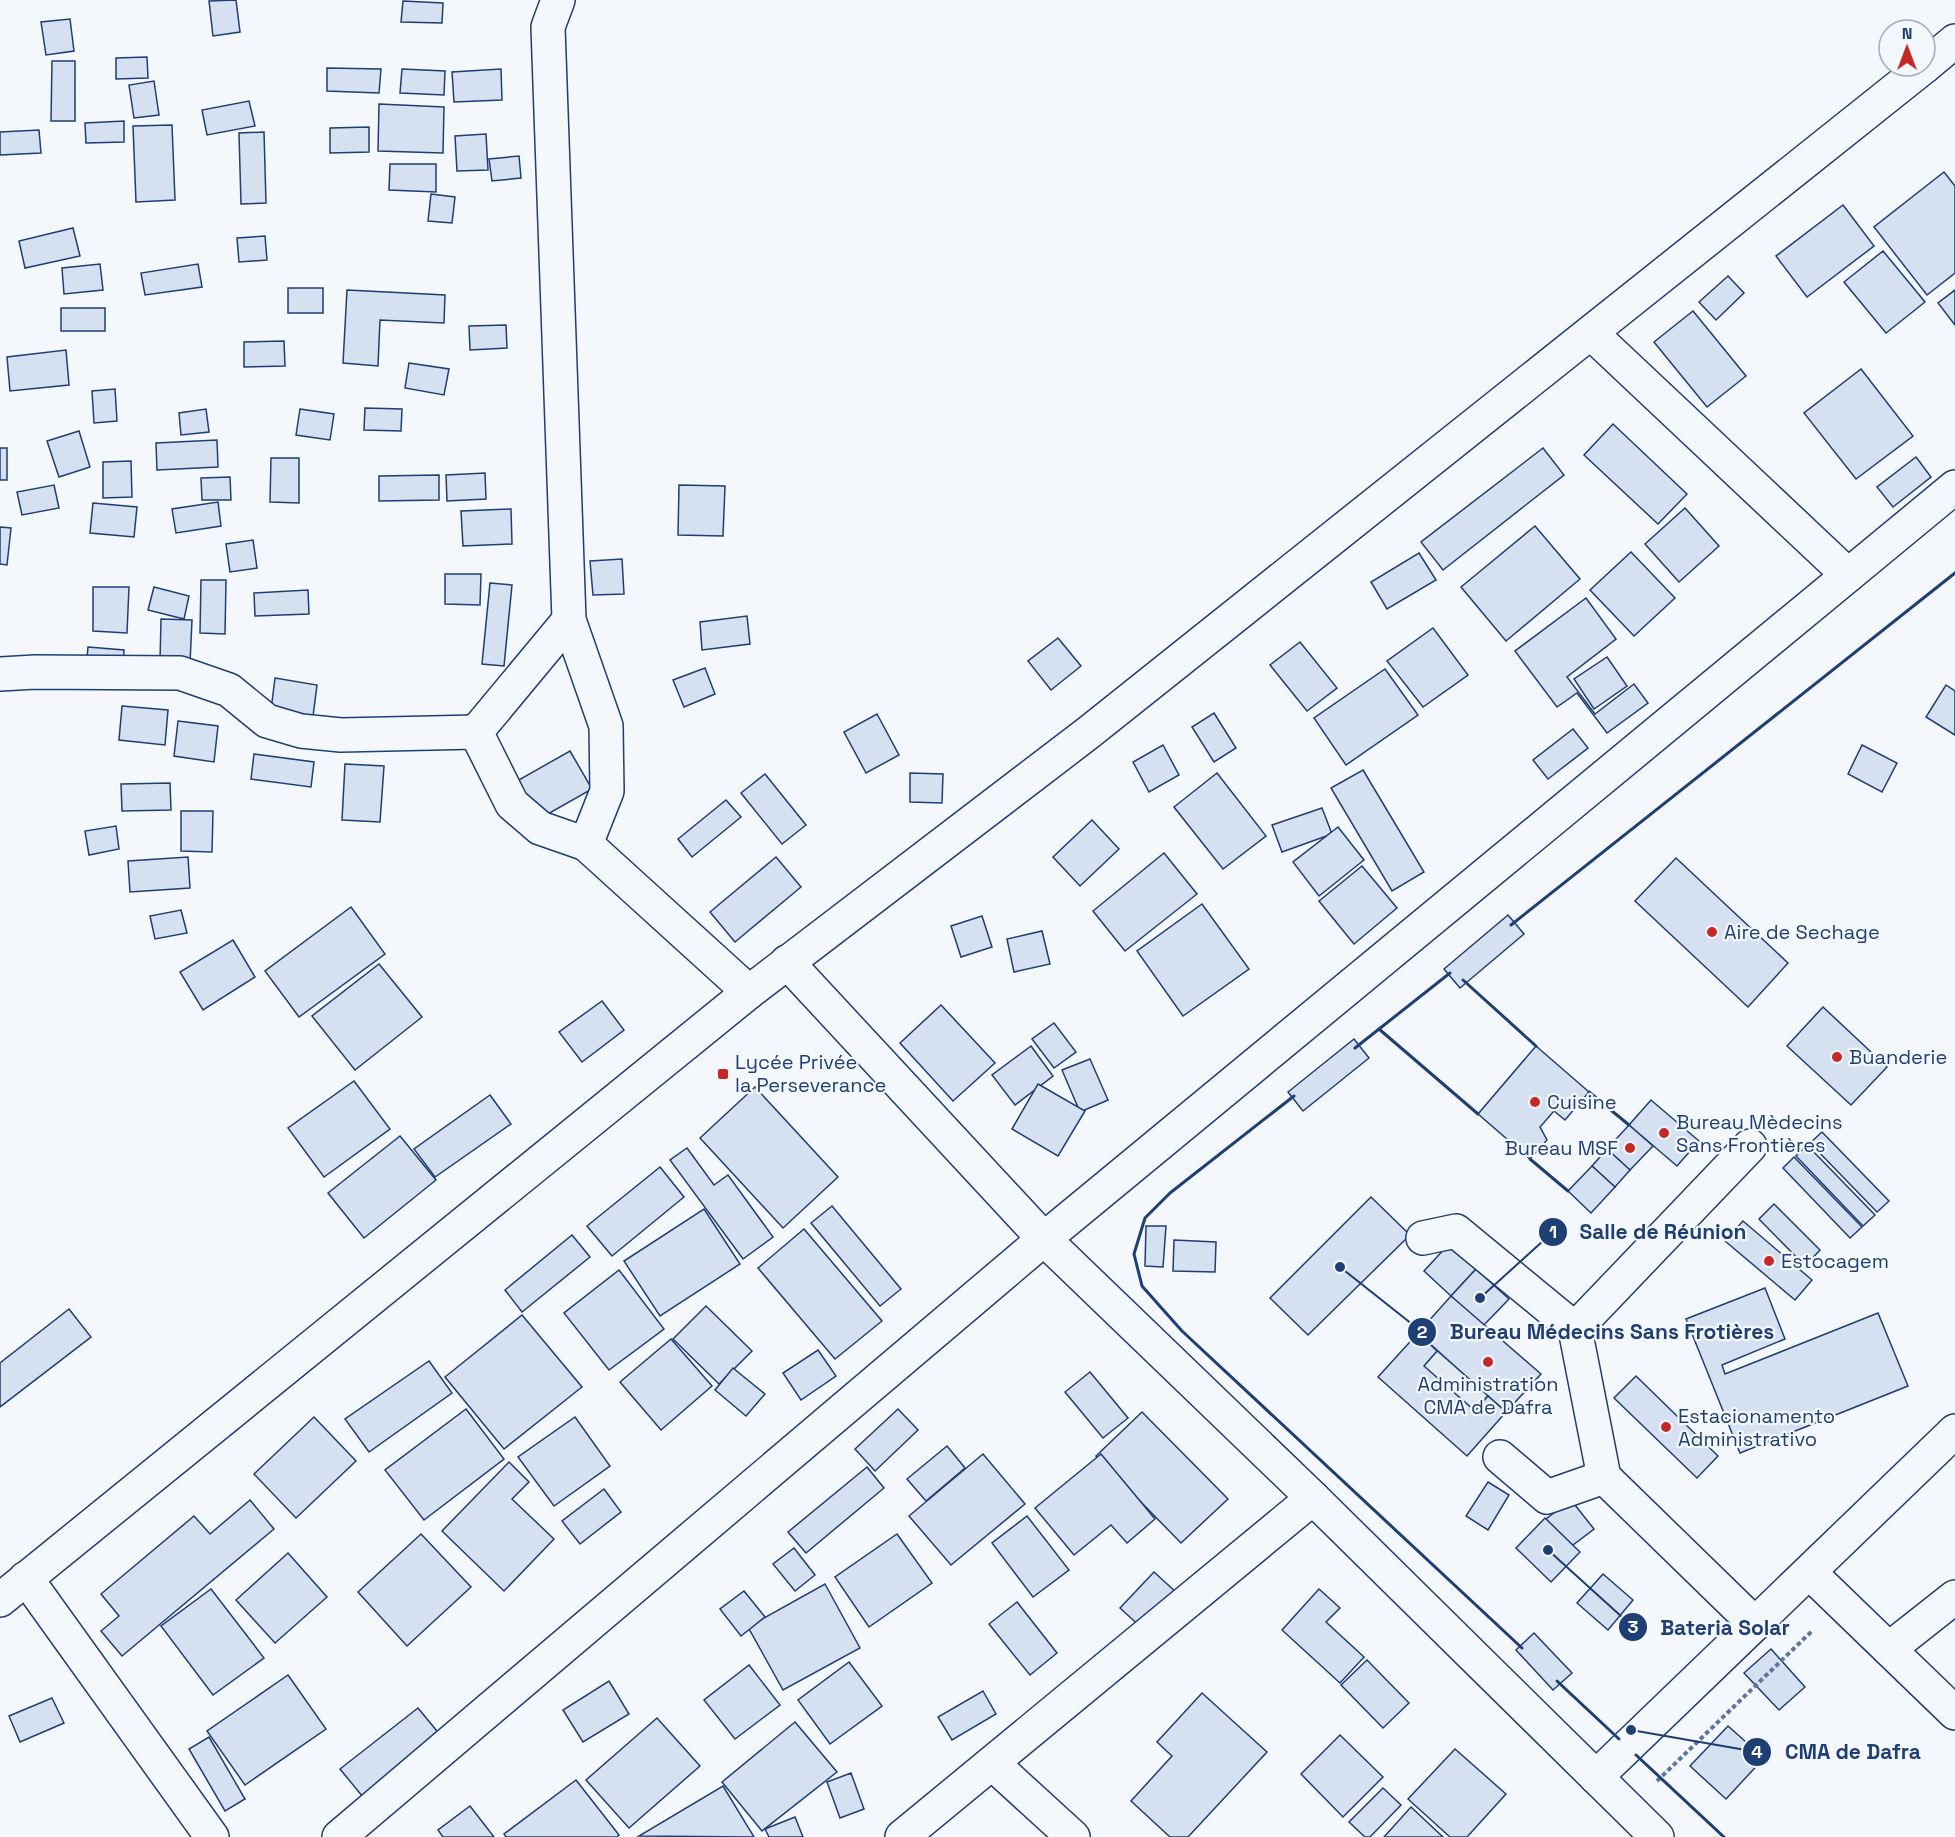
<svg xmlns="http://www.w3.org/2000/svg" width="1955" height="1837" viewBox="0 0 1955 1837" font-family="'Space Grotesk',sans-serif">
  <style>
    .green { fill: #e3e9f0; stroke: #687fa3; stroke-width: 1.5 }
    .building { fill: #d5e0f0; stroke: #1d3f73; stroke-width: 1.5 }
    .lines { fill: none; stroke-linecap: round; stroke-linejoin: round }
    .minor-casing { stroke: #1d3f73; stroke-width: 36 }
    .path { stroke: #5e769c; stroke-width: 4; stroke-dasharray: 4.5 3; stroke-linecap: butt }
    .minor { stroke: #f4f7fb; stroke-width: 33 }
    .wall { stroke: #1d3f73; stroke-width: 3 }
    .poi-dot { fill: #c62828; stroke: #f4f7fb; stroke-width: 2 }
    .labels { text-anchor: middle; stroke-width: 4.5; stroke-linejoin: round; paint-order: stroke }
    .poi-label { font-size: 20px; fill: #1d3f73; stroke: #f4f7fb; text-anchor: start }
    .leader { fill: none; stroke: #1d3f73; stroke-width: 2 }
    .callout-dot { fill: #1d3f73; stroke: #f4f7fb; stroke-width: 2 }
    .mark-label { font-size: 18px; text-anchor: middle; font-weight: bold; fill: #fff }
    .callout-label { font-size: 21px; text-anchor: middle; font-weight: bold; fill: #1d3f73; stroke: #f4f7fb; stroke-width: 4.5; stroke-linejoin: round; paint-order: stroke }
  </style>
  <rect width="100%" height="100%" fill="#f4f7fb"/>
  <polygon class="green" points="1437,1351 1488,1395 1475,1411 1423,1366"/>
  <g class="building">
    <polygon points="236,0 240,32 213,36 209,1"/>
    <polygon points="403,1 443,3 442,23 401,22"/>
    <polygon points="70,19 74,51 46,55 41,22"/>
    <polygon points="147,57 148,78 116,79 116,58"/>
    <polygon points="52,61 75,61 75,121 51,121"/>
    <polygon points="327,68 381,69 379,93 327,91"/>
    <polygon points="402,69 445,71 444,95 400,93"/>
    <polygon points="501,69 502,100 454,102 452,72"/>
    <polygon points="154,81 159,115 134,118 129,85"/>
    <polygon points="249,101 255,126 207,135 202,110"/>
    <polygon points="379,104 444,107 443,153 378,151"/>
    <polygon points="124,121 124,142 86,143 85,123"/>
    <polygon points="172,125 175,200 136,202 133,126"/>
    <polygon points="369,127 369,152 330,153 330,128"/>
    <polygon points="39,130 41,153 0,155 0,132"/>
    <polygon points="264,132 266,203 241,204 239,133"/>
    <polygon points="486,134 488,170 457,171 455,136"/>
    <polygon points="519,156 521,178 492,181 489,159"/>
    <polygon points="390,164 436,164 436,192 389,190"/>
    <polygon points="1944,172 1955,186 1955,273 1927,295 1874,227"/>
    <polygon points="431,194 455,197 452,223 428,221"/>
    <polygon points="1843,205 1874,246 1807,297 1776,256"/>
    <polygon points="73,228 80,256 25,268 19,241"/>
    <polygon points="265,236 267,260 239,262 237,238"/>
    <polygon points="1883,251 1925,302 1886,333 1844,282"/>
    <polygon points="100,264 103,290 64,294 62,268"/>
    <polygon points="198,264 202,287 145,295 141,273"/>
    <polygon points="1728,276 1744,293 1716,320 1699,302"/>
    <rect x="288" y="288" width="35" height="25"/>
    <polygon points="347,290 445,295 444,323 380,320 378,366 343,363"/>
    <polygon points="1955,290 1955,325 1938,303"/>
    <rect x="61" y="308" width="44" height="23"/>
    <polygon points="1693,311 1746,376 1707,407 1654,342"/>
    <polygon points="506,325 507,348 470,350 469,326"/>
    <polygon points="284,341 285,366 244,367 244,342"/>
    <polygon points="66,350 69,385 10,391 7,357"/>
    <polygon points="409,363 449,369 444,395 405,388"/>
    <polygon points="1861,369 1913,436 1856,479 1804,413"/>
    <polygon points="115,389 117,421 94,423 92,391"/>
    <polygon points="365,408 402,409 401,431 364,430"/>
    <polygon points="206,409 209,432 181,435 179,413"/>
    <polygon points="300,409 334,414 330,440 296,435"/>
    <polygon points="1613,424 1687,494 1658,524 1584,455"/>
    <polygon points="79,431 90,467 59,477 47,441"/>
    <polygon points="217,440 218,467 157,470 156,443"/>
    <rect x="0" y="448" width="7" height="32"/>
    <polygon points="1543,448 1564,475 1443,570 1421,542"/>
    <polygon points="1916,457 1931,477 1893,507 1877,487"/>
    <polygon points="271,458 299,458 299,503 270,502"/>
    <polygon points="131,461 132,497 103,498 103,462"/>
    <polygon points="485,473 486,499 447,501 446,475"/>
    <polygon points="439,475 439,500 379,501 379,476"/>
    <polygon points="230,477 231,500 202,500 201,478"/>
    <polygon points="54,485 59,508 22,515 17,492"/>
    <polygon points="679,485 725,486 723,536 678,535"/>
    <polygon points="218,502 221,526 176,533 172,509"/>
    <polygon points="93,503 137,507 134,537 90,533"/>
    <polygon points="1685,508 1719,546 1679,582 1645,544"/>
    <polygon points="511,509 512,544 463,546 461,511"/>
    <polygon points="1535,526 1580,579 1506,641 1461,587"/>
    <polygon points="0,527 11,528 7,565 0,564"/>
    <polygon points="253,540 257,568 230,572 226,544"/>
    <polygon points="1631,552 1675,598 1634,636 1590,590"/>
    <polygon points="1419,553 1436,580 1387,609 1371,582"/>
    <polygon points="622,559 624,594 593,595 590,561"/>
    <polygon points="445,574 481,574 480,605 445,604"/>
    <polygon points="201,580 226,580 225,634 200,633"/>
    <polygon points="490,583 512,585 504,666 482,664"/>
    <polygon points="93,587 129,587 127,633 93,631"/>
    <polygon points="154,587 189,596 184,619 148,610"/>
    <polygon points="308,590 309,614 255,616 254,593"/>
    <polygon points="1586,598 1616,639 1567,677 1595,714 1634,684 1648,703 1607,733 1577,693 1557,707 1515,651"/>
    <polygon points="747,616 750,644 702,650 700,622"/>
    <polygon points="161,619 192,620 190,663 160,662"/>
    <polygon points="1433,628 1468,675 1423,707 1387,661"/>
    <polygon points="1058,638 1081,666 1051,690 1028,661"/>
    <polygon points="1300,642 1337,688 1307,711 1270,665"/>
    <polygon points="88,647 124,650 123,672 86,669"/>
    <polygon points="1607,657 1627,686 1594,709 1574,679"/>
    <polygon points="705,668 715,694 684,707 673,680"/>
    <polygon points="1385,669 1418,715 1346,765 1314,718"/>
    <polygon points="275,678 317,685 311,732 269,726"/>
    <polygon points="1946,685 1955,691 1955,735 1926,717"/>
    <polygon points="122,706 168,710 165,745 119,740"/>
    <polygon points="1214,713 1236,748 1214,762 1192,727"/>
    <polygon points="877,714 899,755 866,773 844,732"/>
    <polygon points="178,721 218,726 214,762 174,756"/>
    <polygon points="1573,729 1588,748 1548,779 1533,760"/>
    <polygon points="1163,745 1179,775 1149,792 1133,762"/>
    <polygon points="1862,745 1897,763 1882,792 1848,774"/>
    <polygon points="570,751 592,789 525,827 503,789"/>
    <polygon points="254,754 314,762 311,787 251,779"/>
    <polygon points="345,764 384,766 380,822 342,820"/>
    <polygon points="1363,770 1424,872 1392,891 1331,788"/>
    <polygon points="910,773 943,774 942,803 910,802"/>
    <polygon points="1217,773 1266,836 1223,869 1174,807"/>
    <polygon points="765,774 806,825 782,844 741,793"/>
    <polygon points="170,783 171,810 122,811 121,784"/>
    <polygon points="726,800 741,817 692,857 678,839"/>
    <polygon points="1322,808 1332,834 1282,852 1272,825"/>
    <polygon points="181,811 213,811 212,852 181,851"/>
    <polygon points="1092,820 1119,849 1080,886 1053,857"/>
    <polygon points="116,826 119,849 89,855 85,831"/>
    <polygon points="1338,827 1364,860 1319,896 1293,862"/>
    <polygon points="1164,853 1197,894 1125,951 1093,911"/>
    <polygon points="188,857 190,888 130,892 128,861"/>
    <polygon points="776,857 801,887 735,942 710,912"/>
    <polygon points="1676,858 1788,963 1748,1007 1635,901"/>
    <polygon points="1362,866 1397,908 1354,944 1319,901"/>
    <polygon points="1202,904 1249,969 1183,1016 1137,951"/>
    <polygon points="351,907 385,954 299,1017 265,971"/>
    <polygon points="181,910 187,933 155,939 150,916"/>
    <polygon points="1508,915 1524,934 1460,988 1444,969"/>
    <polygon points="982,916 992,947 961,957 951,926"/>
    <polygon points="1042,931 1050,964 1014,972 1007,939"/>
    <polygon points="233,940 255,977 203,1010 180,972"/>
    <polygon points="379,964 422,1017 355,1070 312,1016"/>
    <polygon points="602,1001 624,1030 582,1062 559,1032"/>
    <polygon points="941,1005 995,1063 953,1101 900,1043"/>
    <polygon points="1823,1007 1887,1067 1851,1105 1787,1046"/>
    <polygon points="1054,1023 1076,1052 1054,1068 1032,1039"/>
    <polygon points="1354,1039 1369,1058 1303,1111 1288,1092"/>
    <polygon points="1031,1046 1053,1076 1015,1105 992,1075"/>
    <polygon points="1536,1046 1589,1092 1565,1120 1554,1111 1540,1127 1547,1140 1530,1159 1478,1114"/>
    <polygon points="1090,1059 1108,1100 1080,1112 1062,1070"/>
    <polygon points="354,1081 390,1129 324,1177 288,1128"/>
    <polygon points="1038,1084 1085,1111 1058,1156 1012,1129"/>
    <polygon points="755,1087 838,1177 783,1228 700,1138"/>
    <polygon points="490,1095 511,1124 435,1177 414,1149"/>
    <polygon points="1651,1100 1699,1141 1677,1166 1629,1125"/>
    <polygon points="1629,1125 1653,1146 1630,1170 1607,1149"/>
    <polygon points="1822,1132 1889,1201 1877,1212 1810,1143"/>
    <polygon points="400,1136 436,1180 364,1238 328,1193"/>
    <polygon points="1807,1145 1875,1215 1863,1226 1796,1156"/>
    <polygon points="687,1148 714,1185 728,1175 773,1237 743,1259 670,1160"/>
    <polygon points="1607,1149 1630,1170 1615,1187 1592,1166"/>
    <polygon points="1794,1157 1862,1227 1850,1238 1783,1168"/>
    <polygon points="1592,1166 1615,1187 1591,1213 1568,1191"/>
    <polygon points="660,1167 684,1197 612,1256 587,1226"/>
    <polygon points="1371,1197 1410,1235 1308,1335 1270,1298"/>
    <polygon points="1774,1204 1820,1250 1805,1266 1759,1219"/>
    <polygon points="832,1206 901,1289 880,1306 811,1223"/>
    <polygon points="704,1209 740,1264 660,1316 624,1261"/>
    <polygon points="1743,1221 1812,1280 1795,1300 1725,1241"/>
    <polygon points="1146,1226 1166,1226 1163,1267 1145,1266"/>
    <polygon points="804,1229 882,1321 835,1359 758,1268"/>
    <polygon points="572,1235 590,1257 522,1312 505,1290"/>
    <polygon points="1174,1240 1216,1242 1215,1272 1173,1271"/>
    <polygon points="1448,1245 1476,1269 1451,1296 1424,1271"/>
    <polygon points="1476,1269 1509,1299 1483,1326 1451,1296"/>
    <polygon points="619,1270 664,1329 609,1370 564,1313"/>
    <polygon points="1765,1288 1785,1339 1722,1365 1725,1374 1878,1313 1908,1386 1740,1453 1686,1319"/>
    <polygon points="1451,1296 1541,1374 1506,1412 1418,1333"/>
    <polygon points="706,1306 752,1351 719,1384 673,1339"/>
    <polygon points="69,1309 91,1337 0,1407 0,1363"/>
    <polygon points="522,1315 582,1387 504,1449 445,1377"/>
    <polygon points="1418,1333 1437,1351 1424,1366 1475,1411 1488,1396 1506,1412 1467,1456 1378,1377"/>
    <polygon points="671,1339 712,1386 661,1430 620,1382"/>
    <polygon points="818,1350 836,1376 801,1400 783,1373"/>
    <polygon points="429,1361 452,1393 369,1452 345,1419"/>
    <polygon points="733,1368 765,1394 746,1416 715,1390"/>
    <polygon points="1090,1372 1128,1418 1103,1438 1065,1392"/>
    <polygon points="1636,1376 1718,1456 1697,1478 1614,1398"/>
    <polygon points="466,1409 504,1459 424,1520 385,1470"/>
    <polygon points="898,1409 918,1430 875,1471 855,1449"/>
    <polygon points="1142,1412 1228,1499 1181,1543 1096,1456"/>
    <polygon points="314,1417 356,1461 296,1518 254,1474"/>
    <polygon points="575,1417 610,1466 554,1506 518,1457"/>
    <polygon points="947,1446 965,1468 926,1501 907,1479"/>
    <polygon points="983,1454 1025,1504 951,1565 909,1516"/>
    <polygon points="1101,1454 1155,1519 1127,1543 1111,1525 1074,1555 1035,1508"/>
    <polygon points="509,1462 529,1482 512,1499 554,1539 504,1591 442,1531"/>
    <polygon points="867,1467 884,1488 806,1553 788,1532"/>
    <polygon points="1488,1482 1509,1495 1488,1530 1466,1516"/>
    <polygon points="604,1489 621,1512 580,1544 562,1521"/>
    <polygon points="250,1500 274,1529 122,1656 101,1631 119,1616 101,1594 194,1516 210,1534"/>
    <polygon points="1571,1500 1594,1529 1569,1548 1546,1519"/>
    <polygon points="1027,1516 1069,1570 1033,1597 992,1543"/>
    <polygon points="1545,1518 1580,1552 1551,1582 1516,1548"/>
    <polygon points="421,1534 471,1587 407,1646 358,1592"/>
    <polygon points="897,1534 932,1583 869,1627 835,1577"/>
    <polygon points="794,1548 815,1575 795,1591 773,1564"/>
    <polygon points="288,1553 327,1597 275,1643 236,1600"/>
    <polygon points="1154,1572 1178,1594 1144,1630 1120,1608"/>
    <polygon points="1603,1574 1633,1600 1608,1630 1577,1603"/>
    <polygon points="825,1584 860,1648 783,1690 748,1627"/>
    <polygon points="211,1589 264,1658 213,1695 161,1626"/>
    <polygon points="1319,1589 1340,1608 1326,1622 1364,1657 1340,1683 1282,1630"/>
    <polygon points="744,1591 765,1617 741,1636 720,1609"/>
    <polygon points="1017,1602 1057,1653 1030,1675 989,1624"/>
    <polygon points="1534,1633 1572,1673 1553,1690 1516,1650"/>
    <polygon points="1771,1649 1805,1687 1779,1710 1744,1673"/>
    <polygon points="1367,1660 1409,1703 1383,1728 1341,1685"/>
    <polygon points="849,1662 882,1706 830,1744 798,1700"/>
    <polygon points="749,1665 780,1705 735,1739 704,1700"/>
    <polygon points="288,1675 326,1729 245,1785 207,1731"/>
    <polygon points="609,1681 629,1714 583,1742 563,1710"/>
    <polygon points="983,1691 996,1714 952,1740 938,1717"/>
    <polygon points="1202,1693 1267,1752 1188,1837 1170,1837 1131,1801 1172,1756 1157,1742"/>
    <polygon points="52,1698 64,1723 20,1742 9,1716"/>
    <polygon points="418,1708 441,1736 363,1797 340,1769"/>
    <polygon points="657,1718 700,1766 629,1828 586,1780"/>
    <polygon points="795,1722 837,1772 762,1831 722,1782"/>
    <polygon points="1728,1726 1764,1758 1726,1799 1690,1766"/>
    <polygon points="1340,1735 1383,1777 1343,1817 1301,1774"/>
    <polygon points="209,1737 245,1799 225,1811 189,1749"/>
    <polygon points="1455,1749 1506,1794 1467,1837 1450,1837 1408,1799"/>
    <polygon points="851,1773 864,1809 840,1818 827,1782"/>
    <polygon points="576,1780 619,1835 617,1837 506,1837 504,1834"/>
    <polygon points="723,1786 754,1837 639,1836"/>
    <polygon points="1383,1788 1401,1805 1370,1837 1365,1837 1349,1822"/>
    <polygon points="470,1806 494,1837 443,1837 438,1830"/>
    <polygon points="1411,1807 1443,1837 1384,1837"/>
    <polygon points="795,1817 803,1837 769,1837 765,1829"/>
  </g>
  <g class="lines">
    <g class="minor-casing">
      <g id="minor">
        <polyline points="558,0 548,27 569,620 606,726 607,791 586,844 749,992"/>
        <polyline points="1925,66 1955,41"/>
        <polyline points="1591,333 1848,575"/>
        <polyline points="569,620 476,732 512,804 540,828 586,844"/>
        <polyline points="0,674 35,672 180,673 229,690 267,721 301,731 341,735 476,732"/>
        <polyline points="787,962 1044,1239 1313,1498 1657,1837"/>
        <polyline points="1750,1146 1575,1329 1604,1477 1755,1624"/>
        <polyline points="1423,1238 1456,1231 1575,1329"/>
        <polyline points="1500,1457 1547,1497 1604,1477"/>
        <polyline points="1809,1572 1955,1713"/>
        <polyline points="26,1578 212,1837"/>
        <polyline points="0,1600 749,992 1088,733 1925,66"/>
        <polyline points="1889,1649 1955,1597"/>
        <polyline points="992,1763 1073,1837"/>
        <polyline points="1596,1777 1955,1431"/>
        <polyline points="339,1837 1044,1239 1955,487"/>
        <polyline points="902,1837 1313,1498"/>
      </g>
    </g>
    <polyline class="path" points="1657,1781 1813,1630"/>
    <use href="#minor" class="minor"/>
    <g class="wall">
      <polyline points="1511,925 1955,573"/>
      <polyline points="1463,980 1536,1046"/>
      <polyline points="1379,1029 1478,1114"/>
      <polyline points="1355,1048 1450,973"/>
      <polyline points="1589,1092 1629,1125"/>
      <polyline points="1294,1096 1170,1193 1145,1218 1134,1254 1142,1286 1182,1331 1522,1648"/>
      <polyline points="1530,1159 1568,1191"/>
      <polyline points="1557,1681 1619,1739"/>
      <polyline points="1636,1755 1724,1837"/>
    </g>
  </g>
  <g class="poi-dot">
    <circle cx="1712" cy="932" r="6"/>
    <circle cx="1837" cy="1057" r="6"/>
    <rect x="717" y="1068" width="12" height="12" rx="3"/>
    <circle cx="1535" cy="1102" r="6"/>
    <circle cx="1664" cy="1133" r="6"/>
    <circle cx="1630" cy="1148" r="6"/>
    <circle cx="1769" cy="1261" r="6"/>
    <circle cx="1488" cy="1362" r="6"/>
    <circle cx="1666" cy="1427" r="6"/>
  </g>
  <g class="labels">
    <g class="poi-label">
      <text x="1724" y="939">Aire de Sechage</text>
      <text x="1849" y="1064">Buanderie</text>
      <text x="735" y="1069">Lycée Privée<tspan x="735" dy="23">la Perseverance</tspan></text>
      <text x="1547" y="1109">Cuisine</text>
      <text x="1676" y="1129">Bureau Mèdecins<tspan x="1676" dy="23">Sans Frontières</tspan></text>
      <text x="1618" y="1155" text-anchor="end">Bureau MSF</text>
      <text x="1781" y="1268">Estocagem</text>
      <text x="1488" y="1391" text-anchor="middle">Administration<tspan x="1488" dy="23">CMA de Dafra</tspan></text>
      <text x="1678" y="1423">Estacionamento<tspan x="1678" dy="23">Administrativo</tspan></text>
    </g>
  </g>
  <path class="leader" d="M1480 1298L1553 1232M1340 1267L1422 1332M1548 1550L1633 1627M1631 1730L1757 1752"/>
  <g class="callout-dot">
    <circle cx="1480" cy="1298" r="6"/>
    <circle cx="1340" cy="1267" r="6"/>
    <circle cx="1548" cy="1550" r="6"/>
    <circle cx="1631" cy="1730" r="6"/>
    <circle cx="1553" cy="1232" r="15"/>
    <circle cx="1422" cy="1332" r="15"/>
    <circle cx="1633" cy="1627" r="15"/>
    <circle cx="1757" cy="1752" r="15"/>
  </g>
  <g class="mark-label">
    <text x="1553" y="1238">1</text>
    <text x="1422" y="1338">2</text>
    <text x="1633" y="1633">3</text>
    <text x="1757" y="1758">4</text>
  </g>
  <g class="callout-label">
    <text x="1663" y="1239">Salle de Réunion</text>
    <text x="1612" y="1339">Bureau Médecins Sans Frotières</text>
    <text x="1725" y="1635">Bateria Solar</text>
    <text x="1853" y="1759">CMA de Dafra</text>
  </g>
  <g transform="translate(1907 48)"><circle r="28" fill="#f4f7fb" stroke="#9eadc5" stroke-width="1.5"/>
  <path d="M0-4.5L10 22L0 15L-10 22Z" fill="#c62828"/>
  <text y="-9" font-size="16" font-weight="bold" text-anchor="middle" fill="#1d3f73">N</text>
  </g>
</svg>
